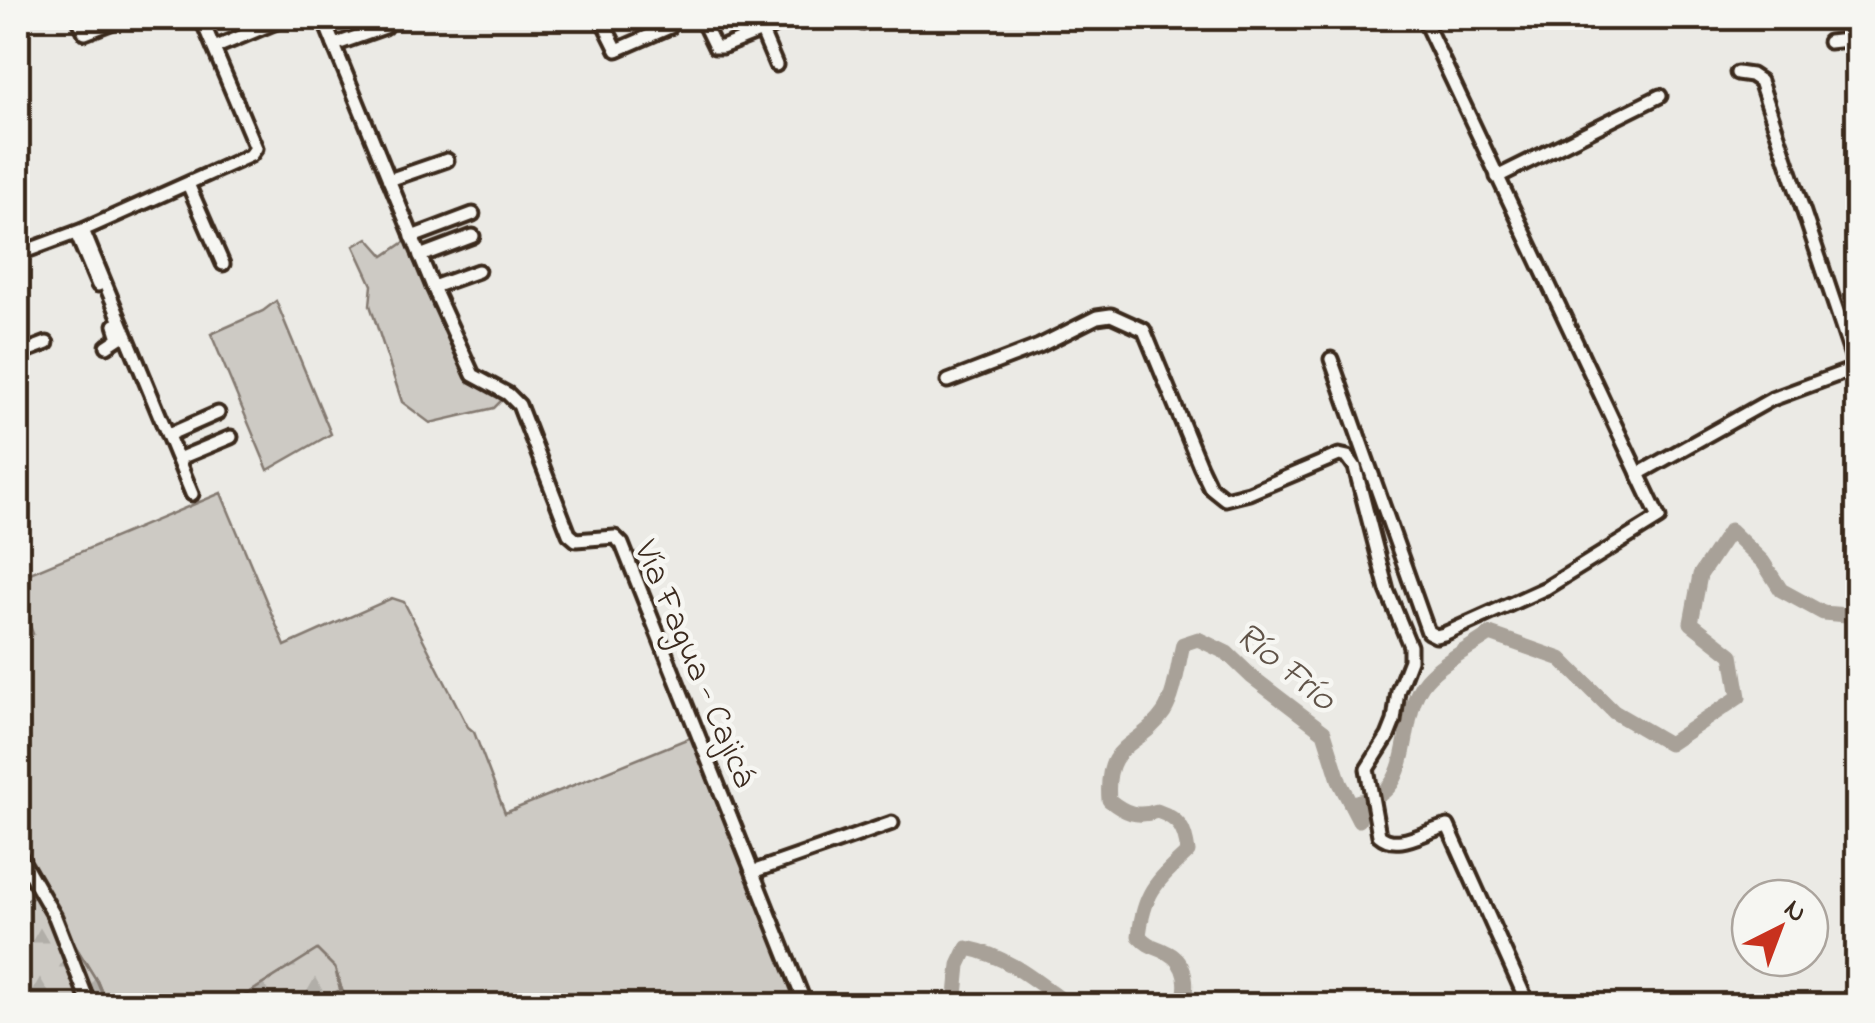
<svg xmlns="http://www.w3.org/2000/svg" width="1875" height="1023" viewBox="0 0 1875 1023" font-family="'Indie Flower',sans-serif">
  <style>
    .grass { fill: #cdcac4; stroke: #847a71; stroke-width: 2.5 }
    .forest { fill: url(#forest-firs); stroke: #847a71; stroke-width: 2.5 }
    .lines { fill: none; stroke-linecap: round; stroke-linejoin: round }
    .river { stroke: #a8a198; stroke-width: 15 }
    .minor-casing { stroke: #3b2a1e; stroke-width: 19 }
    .minor { stroke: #f6f6f2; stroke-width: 11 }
    .labels { text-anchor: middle; stroke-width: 9; stroke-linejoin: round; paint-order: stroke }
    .street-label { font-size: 35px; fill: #3b2a1e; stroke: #f6f6f2 }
    .water-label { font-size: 38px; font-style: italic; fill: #615449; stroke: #f6f6f2 }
  </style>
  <defs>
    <pattern id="forest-firs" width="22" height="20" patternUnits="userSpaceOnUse" patternTransform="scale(2.5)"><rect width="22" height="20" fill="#cdcac4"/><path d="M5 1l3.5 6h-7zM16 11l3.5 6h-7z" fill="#b1aea8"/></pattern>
  </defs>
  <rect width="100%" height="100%" fill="#ebeae5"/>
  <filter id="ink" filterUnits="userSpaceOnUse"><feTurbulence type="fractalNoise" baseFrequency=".01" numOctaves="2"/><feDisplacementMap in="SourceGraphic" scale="20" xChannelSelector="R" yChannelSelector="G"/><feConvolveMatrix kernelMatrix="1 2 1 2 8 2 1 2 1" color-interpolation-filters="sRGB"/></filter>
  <g filter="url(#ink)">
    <g class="grass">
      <polygon points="412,237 473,375 508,394 494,408 430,423 402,402 370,305 372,285 354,246 368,238 384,256"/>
      <polygon points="276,301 331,434 268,470 211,334 263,311"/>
      <polygon points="221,493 285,646 392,598 404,602 468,727 474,732 505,813 699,734 806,1005 347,1005 335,968 317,950 230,1005 107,1005 97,981 18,853 18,642 33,634 18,592 18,578"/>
    </g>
    <g class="forest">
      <polygon points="43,894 97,981 107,1005 18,1006 18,903"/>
      <polygon points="317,950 335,968 340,990 310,1005 230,1005"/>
    </g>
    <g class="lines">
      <g class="river">
        <path d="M 955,1006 L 959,965 L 967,948 C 1008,956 1037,982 1070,1006"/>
        <path d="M 1180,1006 C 1190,989 1187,963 1168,953 C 1154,945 1151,949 1139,936 C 1144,891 1157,881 1188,852 C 1185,829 1180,819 1157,811 C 1137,818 1125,813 1109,800 C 1104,740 1139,749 1164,712 C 1175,695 1178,664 1183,644 L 1198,639 L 1227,653 L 1252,677 L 1324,732 L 1340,783 L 1359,820 L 1359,801 C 1419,796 1395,715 1426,680 C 1442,662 1470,648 1490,634 L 1561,659 L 1614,712 L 1669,744 L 1739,697 L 1732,655 L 1691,623 L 1700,575 L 1730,530 L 1763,562 L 1781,590 L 1823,613 L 1858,616"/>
      </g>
      <g class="minor-casing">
        <g id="minor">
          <polyline points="78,18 85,33 124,18"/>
          <polyline points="323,18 433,287 473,375 508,394 519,405 569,534 576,540 615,537 622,544 806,1006"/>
          <polyline points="601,18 617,50 670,27 666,18"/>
          <polyline points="701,18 715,47 722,47 772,27"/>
          <polyline points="862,18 863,23"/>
          <polyline points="762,32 776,65"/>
          <polyline points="1829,42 1856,39"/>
          <polyline points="334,45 385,27"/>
          <polyline points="214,48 286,18"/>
          <polyline points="1497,177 1660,96"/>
          <polyline points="389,180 447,160"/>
          <polyline points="188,184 223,264"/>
          <polyline points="83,230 192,494"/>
          <polyline points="76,233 98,285"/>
          <polyline points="412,237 473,214"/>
          <polyline points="18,254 83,230 251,155 256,148 201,18"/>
          <polyline points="420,256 473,236"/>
          <polyline points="433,287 478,271"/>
          <polyline points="107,346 119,338 115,325"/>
          <polyline points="18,354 47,343"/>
          <polyline points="1331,359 1428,632 1436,636 1444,634 1546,588 1659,518 1423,18"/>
          <path d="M 948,381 L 1039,346 L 1097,317 L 1111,315 L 1144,330 L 1200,466 L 1210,487 L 1225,499 L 1249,493 L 1339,455 L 1348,457 L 1355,467 L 1387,590 L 1410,646 L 1410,660 L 1398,691 L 1394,721 L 1388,736 L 1367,769 L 1379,835 C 1398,852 1426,830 1448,826 L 1529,1006"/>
          <polyline points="168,435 218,413"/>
          <polyline points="178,459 231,437"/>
          <polyline points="1638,474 1772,399 1856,368 1760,81 1751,75 1737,73"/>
          <polyline points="18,853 55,917 90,1006"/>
          <polyline points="755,871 892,823"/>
        </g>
      </g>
      <use href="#minor" class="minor"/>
    </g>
  </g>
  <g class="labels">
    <g class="street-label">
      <text transform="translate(697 663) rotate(67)" y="12">Vía Fagua - Cajicá</text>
    </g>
    <g class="water-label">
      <text transform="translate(1287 665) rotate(39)" y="13">Río Frío</text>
    </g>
  </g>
  <rect width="1875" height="1023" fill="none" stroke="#f6f6f2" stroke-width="60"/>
  <rect x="30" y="30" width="1815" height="963" fill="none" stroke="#3b2a1e" stroke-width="4" filter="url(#ink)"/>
  <g transform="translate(1780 928) rotate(42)"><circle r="48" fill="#f6f6f2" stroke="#aba49d" stroke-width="2.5"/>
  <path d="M0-8L18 38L0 25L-18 38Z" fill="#c8321e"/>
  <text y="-15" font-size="28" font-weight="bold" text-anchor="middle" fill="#3b2a1e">N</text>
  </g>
</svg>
